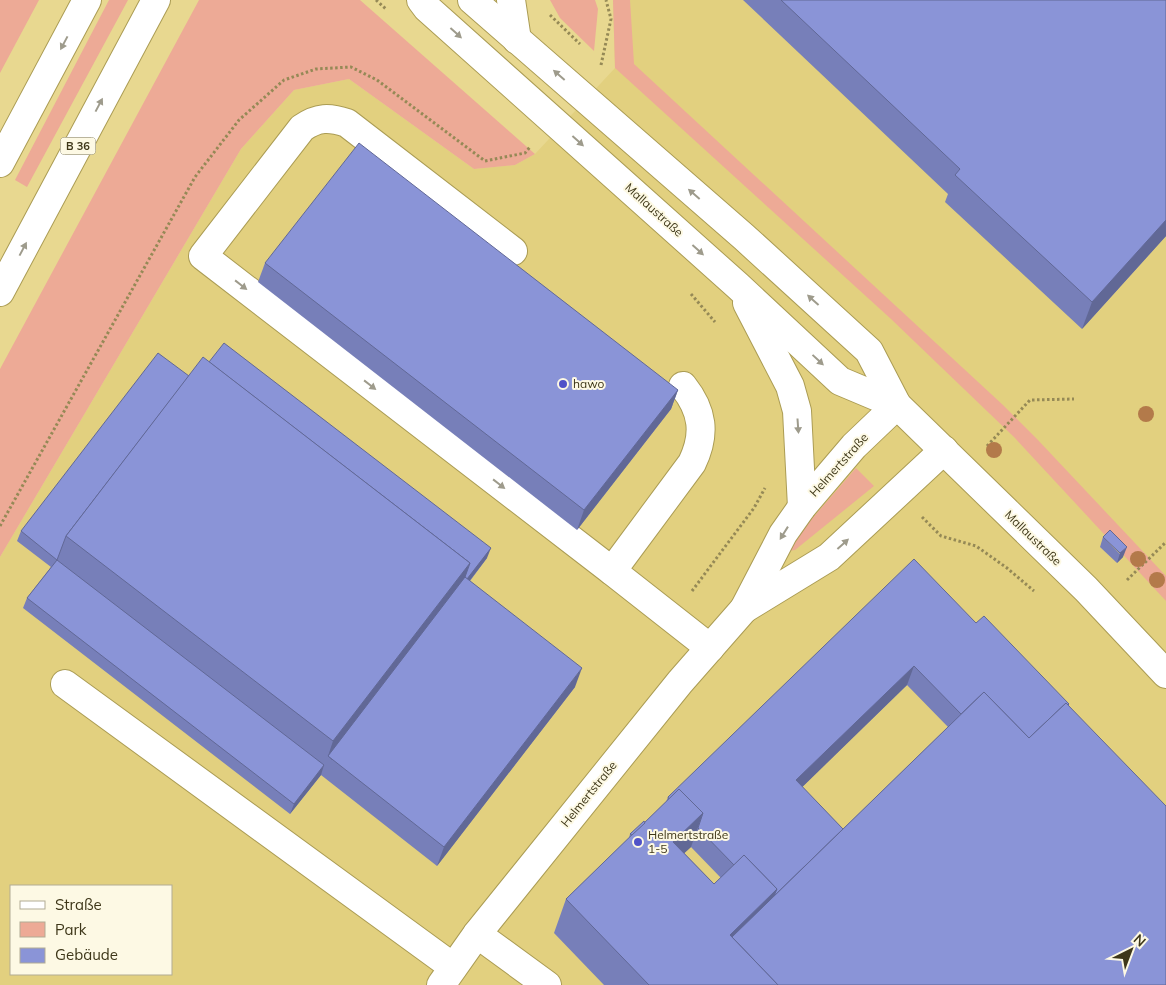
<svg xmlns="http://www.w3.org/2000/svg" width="1166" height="985" viewBox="0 0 1166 985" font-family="Mulish,sans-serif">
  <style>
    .built { fill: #e2d07f; fill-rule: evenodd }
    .green { fill: #edaa96 }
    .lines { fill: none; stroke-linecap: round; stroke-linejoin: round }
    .minor-casing { stroke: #ab9c54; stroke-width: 30 }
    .highway-casing { stroke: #ab9c54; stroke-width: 30 }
    .path { stroke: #958956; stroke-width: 3; stroke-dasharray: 2.5 2.5; stroke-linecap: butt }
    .minor { stroke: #fff; stroke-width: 28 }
    .highway { stroke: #fff; stroke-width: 28 }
    .tree { fill: #b37a4a }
    .wall { fill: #777fb9; fill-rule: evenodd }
    .shaded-wall { fill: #616896 }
    .building { fill: #8a94d7; stroke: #616896 }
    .oneway { fill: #9e9b8c }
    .poi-dot { fill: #5052c8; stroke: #fdf9e4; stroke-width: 2 }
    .labels { text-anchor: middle; stroke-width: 4; stroke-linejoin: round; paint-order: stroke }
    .shield { fill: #fdf9e4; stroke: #777156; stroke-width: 1 }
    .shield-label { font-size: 11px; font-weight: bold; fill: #3e3719 }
    .street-label { font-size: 12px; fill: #3e3719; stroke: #fdf9e4 }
    .poi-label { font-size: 12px; fill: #3e3719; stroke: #fdf9e4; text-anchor: start }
  </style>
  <rect width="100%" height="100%" fill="#e8d890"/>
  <path class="built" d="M 613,0 L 1166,0 L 1166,985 L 0,985 L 0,557 L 241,149 L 294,90 L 349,79 L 474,169 L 515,165 L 535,154 L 615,68 ZM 11,886 L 171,886 L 171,974 L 11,974 Z"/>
  <g class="green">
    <polygon points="0,0 39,0 0,73"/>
    <polygon points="109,0 128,0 27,187 15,180"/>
    <polygon points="199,0 360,0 535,154 515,165 474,169 349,79 294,90 241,149 0,557 0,369"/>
    <polygon points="550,0 595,0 598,9 594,51 560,18"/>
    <polygon points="613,0 630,0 634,64 1003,405 1037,439 1166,576 1166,601 1014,437 891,319 615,68"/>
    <polygon points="856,468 874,486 795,550 789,551 789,545"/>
  </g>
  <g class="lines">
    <g class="minor-casing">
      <g id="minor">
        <polyline points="421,0 427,8 738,286 840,381 897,405"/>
        <polyline points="472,0 744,237 869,351 897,405 1086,589 1166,674"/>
        <path d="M 513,251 L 347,123 C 329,117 318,117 302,128 L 203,256 L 612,571"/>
        <polyline points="747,303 790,386 797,411 802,507"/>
        <path d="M 683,386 C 703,411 706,434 692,463 L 612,571 L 710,648"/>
        <polyline points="744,609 829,557 944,450"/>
        <polyline points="65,684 453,967"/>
        <polyline points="477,934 547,985"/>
        <polyline points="441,985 477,934 680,682 744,609 783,534 802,507 854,446 897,405"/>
      </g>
    </g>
    <g class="highway-casing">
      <g id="highway">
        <polyline points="511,0 517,40"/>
        <polyline points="0,163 87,0"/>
        <polyline points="0,292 156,0"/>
      </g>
    </g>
    <g class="path">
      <polyline points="376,0 387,10"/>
      <polyline points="550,15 580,44"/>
      <polyline points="601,65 611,19 606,0"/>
      <polyline points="691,294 715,322"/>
      <polyline points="987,446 1030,400 1074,399"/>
      <polyline points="922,517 941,536 976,546 1007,568 1034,591"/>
      <polyline points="0,526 195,177 239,120 284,80 316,69 351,67 377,80 485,161 525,153 530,147"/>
      <polyline points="1127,580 1166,542"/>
      <polyline points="692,591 754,508 765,488"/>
    </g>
    <use href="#minor" class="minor"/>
    <use href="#highway" class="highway"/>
  </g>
  <g class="tree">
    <circle cx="1146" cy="414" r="8"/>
    <circle cx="994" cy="450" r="8"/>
    <circle cx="1138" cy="559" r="8"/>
    <circle cx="1157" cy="580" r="8"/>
  </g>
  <g class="wall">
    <polygon points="743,0 1166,0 1166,236 1082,329 945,202 948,194"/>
    <polygon points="265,263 678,390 671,409 577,530 258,282"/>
    <polygon points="189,376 487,558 470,581 575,687 437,866 321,775 290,814 23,608 27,598 51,567 17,541 21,531"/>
    <polygon points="1103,537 1123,557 1117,563 1100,547"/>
    <path d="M 976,623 L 1068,706 L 1166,985 L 604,985 L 554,933 L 566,899 L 629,838 L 630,834 L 645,823 L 666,802 L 668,797 ZM 907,685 L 948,727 L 843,829 L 802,787 ZM 691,847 L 721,878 L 714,884 L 684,853 Z"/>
  </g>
  <g class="shaded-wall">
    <polygon points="1166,220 1166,236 1082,329 1092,302"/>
    <polygon points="678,390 671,409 577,530 584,510"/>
    <polygon points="1127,547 1123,557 1117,563 1120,553"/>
    <polygon points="491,548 487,558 332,760 328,756 333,741 470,563"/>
    <polygon points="914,666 907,685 789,800 796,780"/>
    <polygon points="582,668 575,687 437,866 444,847"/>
    <polygon points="324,765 321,775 290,814 294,804"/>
    <polygon points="703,813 691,847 661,875 673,842"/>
    <polygon points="777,889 771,904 727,941 730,935"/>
  </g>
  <g class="building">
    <polygon points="781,0 1166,0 1166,220 1092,302 955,175 960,169"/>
    <polygon points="359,143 678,390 584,510 265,263"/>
    <polygon points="224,343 491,548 467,579 465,577 470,563 209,362"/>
    <polygon points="158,353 189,376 66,536 57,560 21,531"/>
    <polygon points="203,357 470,563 333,741 66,536"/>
    <polygon points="1110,530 1127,547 1120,553 1103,537"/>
    <polygon points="914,559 976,623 984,616 1069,704 1068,705 1066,703 1029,738 984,692 961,714 914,666 796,780 843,829 774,896 777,889 744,855 734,865 698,828 703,813 679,789 669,799 668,797"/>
    <polygon points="57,560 324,765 294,804 27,598"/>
    <polygon points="465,577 582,668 444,847 328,756"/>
    <polygon points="984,692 1029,738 1066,703 1166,806 1166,985 778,985 732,937"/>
    <polygon points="679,789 703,813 673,842 714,884 744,855 777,889 730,935 778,985 649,985 566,899"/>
    <polygon points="644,821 645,823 632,835 630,834"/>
  </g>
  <defs><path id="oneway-solid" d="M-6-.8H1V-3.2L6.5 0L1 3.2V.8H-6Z" transform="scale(1.25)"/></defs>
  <g class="oneway">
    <use href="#oneway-solid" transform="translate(456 33) rotate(42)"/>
    <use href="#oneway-solid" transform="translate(64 43) rotate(118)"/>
    <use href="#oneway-solid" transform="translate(559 75) rotate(-139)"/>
    <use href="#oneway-solid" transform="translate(99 105) rotate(-62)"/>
    <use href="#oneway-solid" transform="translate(578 141) rotate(42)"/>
    <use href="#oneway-solid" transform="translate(694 194) rotate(-139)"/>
    <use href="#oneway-solid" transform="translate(23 249) rotate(-62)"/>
    <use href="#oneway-solid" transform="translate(698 250) rotate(42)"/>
    <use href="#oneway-solid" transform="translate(241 285) rotate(38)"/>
    <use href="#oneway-solid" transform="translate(813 300) rotate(-138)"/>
    <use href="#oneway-solid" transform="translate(818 360) rotate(43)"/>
    <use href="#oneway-solid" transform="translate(370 385) rotate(38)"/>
    <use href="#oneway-solid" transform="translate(798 426) rotate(86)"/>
    <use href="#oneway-solid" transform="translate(499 484) rotate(38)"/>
    <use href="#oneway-solid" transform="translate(784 533) rotate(122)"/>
    <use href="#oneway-solid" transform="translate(843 544) rotate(-42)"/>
  </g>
  <g class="poi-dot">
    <circle cx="563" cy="384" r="5"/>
    <circle cx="638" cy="842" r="5"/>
  </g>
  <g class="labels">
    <rect class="shield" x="60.5" y="137.5" width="35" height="17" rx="4"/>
    <g class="shield-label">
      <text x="78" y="150">B 36</text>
    </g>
    <g class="street-label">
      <text transform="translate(654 210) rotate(42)" y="4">Mallaustraße</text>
      <text transform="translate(839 465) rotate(-48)" y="4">Helmertstraße</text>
      <text transform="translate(1033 538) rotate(44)" y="4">Mallaustraße</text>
      <text transform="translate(589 794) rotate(-51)" y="4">Helmertstraße</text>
    </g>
    <g class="poi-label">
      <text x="573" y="388">hawo</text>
      <text x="648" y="839">Helmertstraße<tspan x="648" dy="14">1-5</tspan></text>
    </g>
  </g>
  <rect x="10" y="885" width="162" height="90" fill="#fdf9e4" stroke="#b1ab93"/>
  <rect x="20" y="901" width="25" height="8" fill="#ffffff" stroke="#b1ab93"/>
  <text x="55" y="910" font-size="15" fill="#3e3719">Straße</text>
  <rect x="20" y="922" width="25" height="15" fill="#edaa96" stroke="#b1ab93"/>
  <text x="55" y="935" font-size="15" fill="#3e3719">Park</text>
  <rect x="20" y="948" width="25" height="15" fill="#8a94d7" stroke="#b1ab93"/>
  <text x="55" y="960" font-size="15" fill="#3e3719">Gebäude</text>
  <g transform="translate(1131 950) rotate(42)" stroke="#fdf9e4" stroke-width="4" paint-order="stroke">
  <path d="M0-4L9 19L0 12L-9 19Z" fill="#3e3719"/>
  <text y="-8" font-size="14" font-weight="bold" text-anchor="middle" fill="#3e3719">N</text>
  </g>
</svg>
